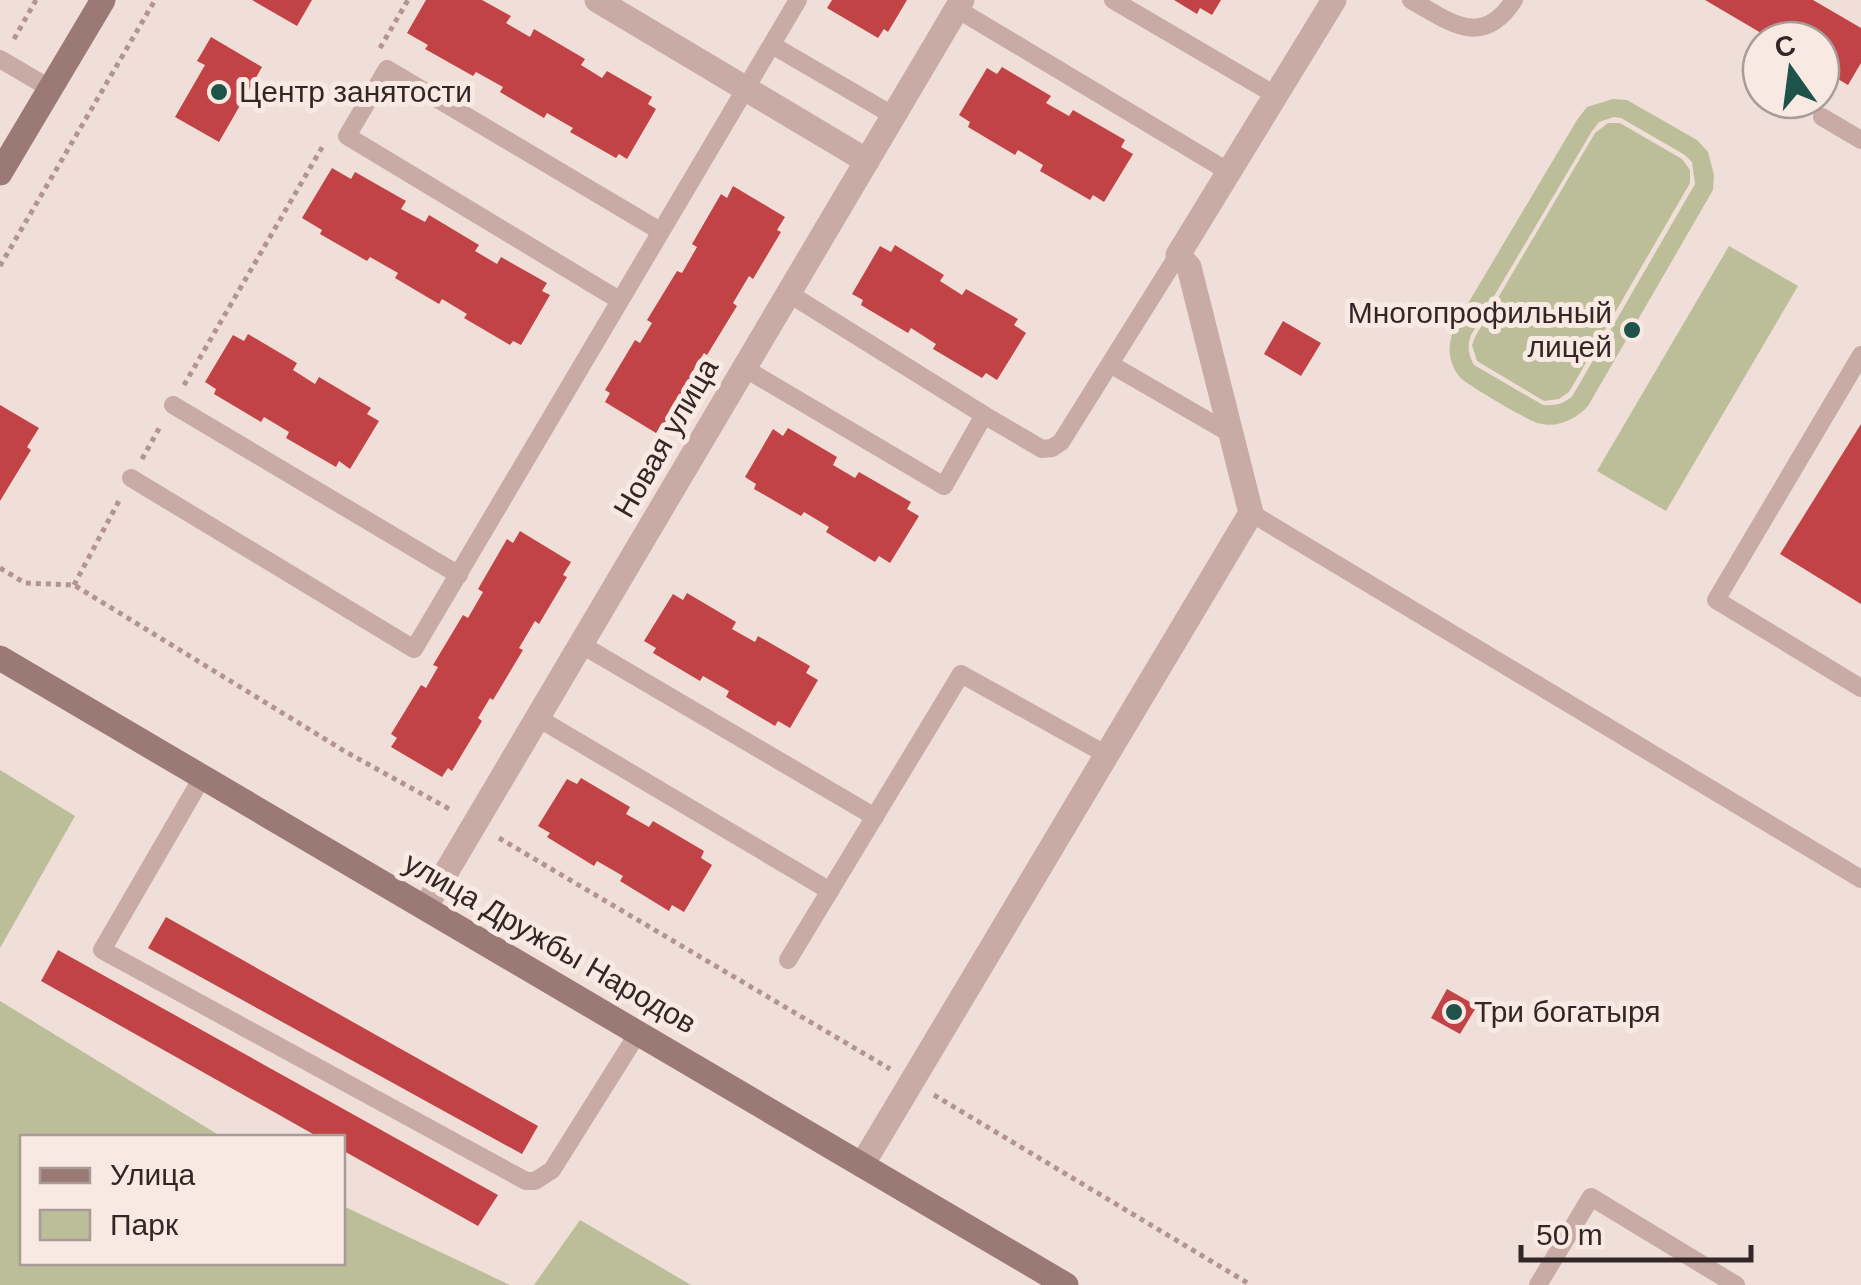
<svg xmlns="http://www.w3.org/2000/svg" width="1861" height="1285" viewBox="0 0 1861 1285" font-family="Arial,sans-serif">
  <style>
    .green { fill: #bbbe98; fill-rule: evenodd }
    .building { fill: #c24346 }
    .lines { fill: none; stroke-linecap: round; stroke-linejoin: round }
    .path { stroke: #b3958f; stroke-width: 5; stroke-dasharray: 5 5; stroke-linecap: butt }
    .lane { stroke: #c7aba4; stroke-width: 18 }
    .street { stroke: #c7aba4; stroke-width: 25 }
    .secondary { stroke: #9b7a76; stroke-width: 25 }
    .poi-dot { fill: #1d5348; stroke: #f8e9e3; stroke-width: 4 }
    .labels { text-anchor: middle; stroke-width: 10; stroke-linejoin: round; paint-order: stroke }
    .poi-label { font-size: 30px; fill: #332626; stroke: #f8e9e3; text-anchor: start }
    .street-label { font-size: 30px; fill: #332626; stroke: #f8e9e3 }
  </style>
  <rect width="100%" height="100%" fill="#f0ded8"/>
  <g class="green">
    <path d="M 1613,99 L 1627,100 L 1697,140 L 1708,152 L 1714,175 L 1713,190 L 1588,406 C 1576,419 1557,429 1538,423 C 1529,421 1469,386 1462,379 C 1459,377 1454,369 1453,366 C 1447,352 1450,341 1454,327 L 1577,120 L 1587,107 ZM 1614,117 L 1621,118 L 1685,155 L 1692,162 L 1695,184 L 1573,395 C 1565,404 1555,406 1543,405 L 1474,365 C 1468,354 1467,346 1471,335 L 1592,131 L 1599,122 Z"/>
    <polygon points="1620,123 1682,159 1690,170 1690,183 1569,392 1559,399 1544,401 1477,361 1472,345 1475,337 1595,133 1608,123"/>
    <polygon points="1729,246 1798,286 1666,511 1597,471"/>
    <polygon points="0,770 75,816 0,948"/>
    <polygon points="0,1001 222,1137 22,1138 22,1262 342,1262 343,1206 510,1285 0,1285"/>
    <polygon points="580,1220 691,1285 534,1285"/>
  </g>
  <g class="building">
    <polygon points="252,0 312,0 297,26"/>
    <polygon points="426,0 482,0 511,16 506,23 530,37 534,29 585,59 581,65 602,78 607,71 652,97 648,104 656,109 627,159 619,154 616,158 570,132 573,128 547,113 544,118 500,92 503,87 476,72 473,76 425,49 428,45 407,33"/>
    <polygon points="832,0 907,0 888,32 884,29 878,38 827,8"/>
    <polygon points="1174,0 1221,0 1212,15 1200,8 1197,14"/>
    <polygon points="1705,0 1813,0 1861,28 1861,63 1848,85 1821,69 1821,40 1773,40"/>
    <polygon points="211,37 262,67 219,142 175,117 205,65 197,61"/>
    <polygon points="1002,67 1051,96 1046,103 1069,116 1073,110 1125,140 1121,147 1133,154 1104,202 1093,195 1090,200 1040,171 1043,165 1018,150 1015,155 968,127 970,122 959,115 987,68 997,74"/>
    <polygon points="332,168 351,179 355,172 406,201 401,209 425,222 429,215 479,245 475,251 497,264 501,257 547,283 542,291 550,295 521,345 513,341 510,345 464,318 467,314 442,299 439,304 395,278 398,273 370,257 367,261 320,234 322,230 302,218"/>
    <polygon points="733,186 785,217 777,230 781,232 753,279 749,276 733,303 737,306 707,355 704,353 691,374 695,376 666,426 662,423 656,433 605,402 610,393 605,390 635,340 640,343 652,323 647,320 677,271 682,273 697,247 692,244 721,194 727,198"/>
    <polygon points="895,245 944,275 940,281 962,295 966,289 1018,319 1014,325 1026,333 997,380 986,373 982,378 933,349 936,344 911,328 908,333 861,305 863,300 852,294 880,246 891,252"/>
    <polygon points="1283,321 1321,343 1301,376 1264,354"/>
    <polygon points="248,334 297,363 293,370 315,384 319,377 371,408 367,414 379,421 350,469 339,461 336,467 286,438 289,432 264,417 261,422 214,394 216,389 205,382 233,335 244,341"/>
    <polygon points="0,405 39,428 27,447 31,450 0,501"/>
    <polygon points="1861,424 1861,604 1780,554"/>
    <polygon points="788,428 837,457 833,465 855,478 859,472 911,502 907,509 919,516 890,563 879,556 875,562 826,532 829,527 804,512 801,516 754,489 756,484 745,477 773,429 783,436"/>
    <polygon points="520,531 571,562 563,575 567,577 539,624 535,621 519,648 523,650 493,700 490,698 478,718 482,721 452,771 448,768 442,777 391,747 397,738 391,734 421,685 426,688 438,667 433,665 463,615 468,618 483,592 478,589 507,539 513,543"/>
    <polygon points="687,593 736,622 732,629 755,642 758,636 810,666 806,673 818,680 790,728 778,721 775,726 726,697 729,691 703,676 700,681 653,653 656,648 644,641 673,594 683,600"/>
    <polygon points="581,778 630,807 626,814 649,827 653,821 704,851 701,858 712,865 684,912 672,905 669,911 620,881 623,876 597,861 594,866 547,837 550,833 538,826 567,779 577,784"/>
    <polygon points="166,917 538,1126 522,1154 148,948"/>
    <polygon points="58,950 498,1195 478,1226 342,1150 342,1138 320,1138 41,981"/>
    <polygon points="1447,989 1477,1006 1460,1034 1431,1018"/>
  </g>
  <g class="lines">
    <g class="path">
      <polyline points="14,39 36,0"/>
      <polyline points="380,48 408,0"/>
      <polyline points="0,266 155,0"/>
      <polyline points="184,385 324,144"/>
      <polyline points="142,459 161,425"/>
      <polyline points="0,568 25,583 74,585 346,752 451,810"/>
      <polyline points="74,585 120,499"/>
      <polyline points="499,838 890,1069"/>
      <polyline points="934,1095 1251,1285"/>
    </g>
    <g class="lane">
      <polyline points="1113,0 1277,96"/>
      <path d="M 1411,0 C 1449,21 1482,50 1514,0"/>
      <polyline points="957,9 1229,172"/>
      <polyline points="772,45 894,116"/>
      <polyline points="0,59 51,89"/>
      <polyline points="1822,117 1861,140"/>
      <polyline points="619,300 347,136 387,69 660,231"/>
      <polyline points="1861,355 1716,600 1861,688"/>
      <polyline points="1110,364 1231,434"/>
      <polyline points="744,368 944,486 984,415 788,293"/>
      <polyline points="173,405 459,575"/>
      <polyline points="984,415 1042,449 1052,448 1061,442 1178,255"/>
      <polyline points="131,478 414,649 798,0"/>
      <polyline points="1251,513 1861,879"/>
      <polyline points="582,645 875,817"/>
      <polyline points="538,718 830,891"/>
      <polyline points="203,776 102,950 526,1181 535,1181 552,1170 638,1033"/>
      <polyline points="788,960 961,674 1107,755"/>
      <polyline points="1538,1285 1591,1197 1736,1285"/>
    </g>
    <g class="street">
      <polyline points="597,0 867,161"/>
      <polyline points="425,908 962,0"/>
      <polyline points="862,1165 1251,513 1189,267 1178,255 1334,0"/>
    </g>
    <g class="secondary">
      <polyline points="0,173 103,0"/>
      <polyline points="0,658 1066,1285"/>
    </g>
  </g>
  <g class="poi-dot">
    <circle cx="219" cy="92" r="10"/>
    <circle cx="1632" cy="330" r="10"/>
    <circle cx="1454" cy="1012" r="10"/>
  </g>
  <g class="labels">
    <g class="poi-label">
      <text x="239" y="102">Центр занятости</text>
      <text x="1612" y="323" text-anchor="end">Многопрофильный<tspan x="1612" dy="34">лицей</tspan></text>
      <text x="1474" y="1022">Три богатыря</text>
    </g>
    <g class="street-label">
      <text transform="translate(666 438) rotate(-60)" y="10">Новая улица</text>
      <text transform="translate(550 943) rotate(30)" y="10">улица Дружбы Народов</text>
    </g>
  </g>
  <rect x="20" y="1135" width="325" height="130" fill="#f8e9e3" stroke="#a99b97" stroke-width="2.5"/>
  <rect x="40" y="1168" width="50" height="15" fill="#9b7a76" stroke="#a99b97" stroke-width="2.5"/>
  <text x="110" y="1185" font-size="30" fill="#332626">Улица</text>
  <rect x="40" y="1210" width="50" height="30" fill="#bbbe98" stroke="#a99b97" stroke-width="2.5"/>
  <text x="110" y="1235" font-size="30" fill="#332626">Парк</text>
  <g transform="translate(1791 70) rotate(346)"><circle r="48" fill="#f8e9e3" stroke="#a99b97" stroke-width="2.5"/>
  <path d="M0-8L18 38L0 25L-18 38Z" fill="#1d5348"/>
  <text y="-15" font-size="28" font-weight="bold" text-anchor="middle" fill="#332626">С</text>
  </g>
  <path d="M1521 1245v15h230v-15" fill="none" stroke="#332626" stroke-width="5"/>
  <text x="1536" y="1245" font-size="30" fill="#332626" stroke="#f8e9e3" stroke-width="8" paint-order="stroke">50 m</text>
</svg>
